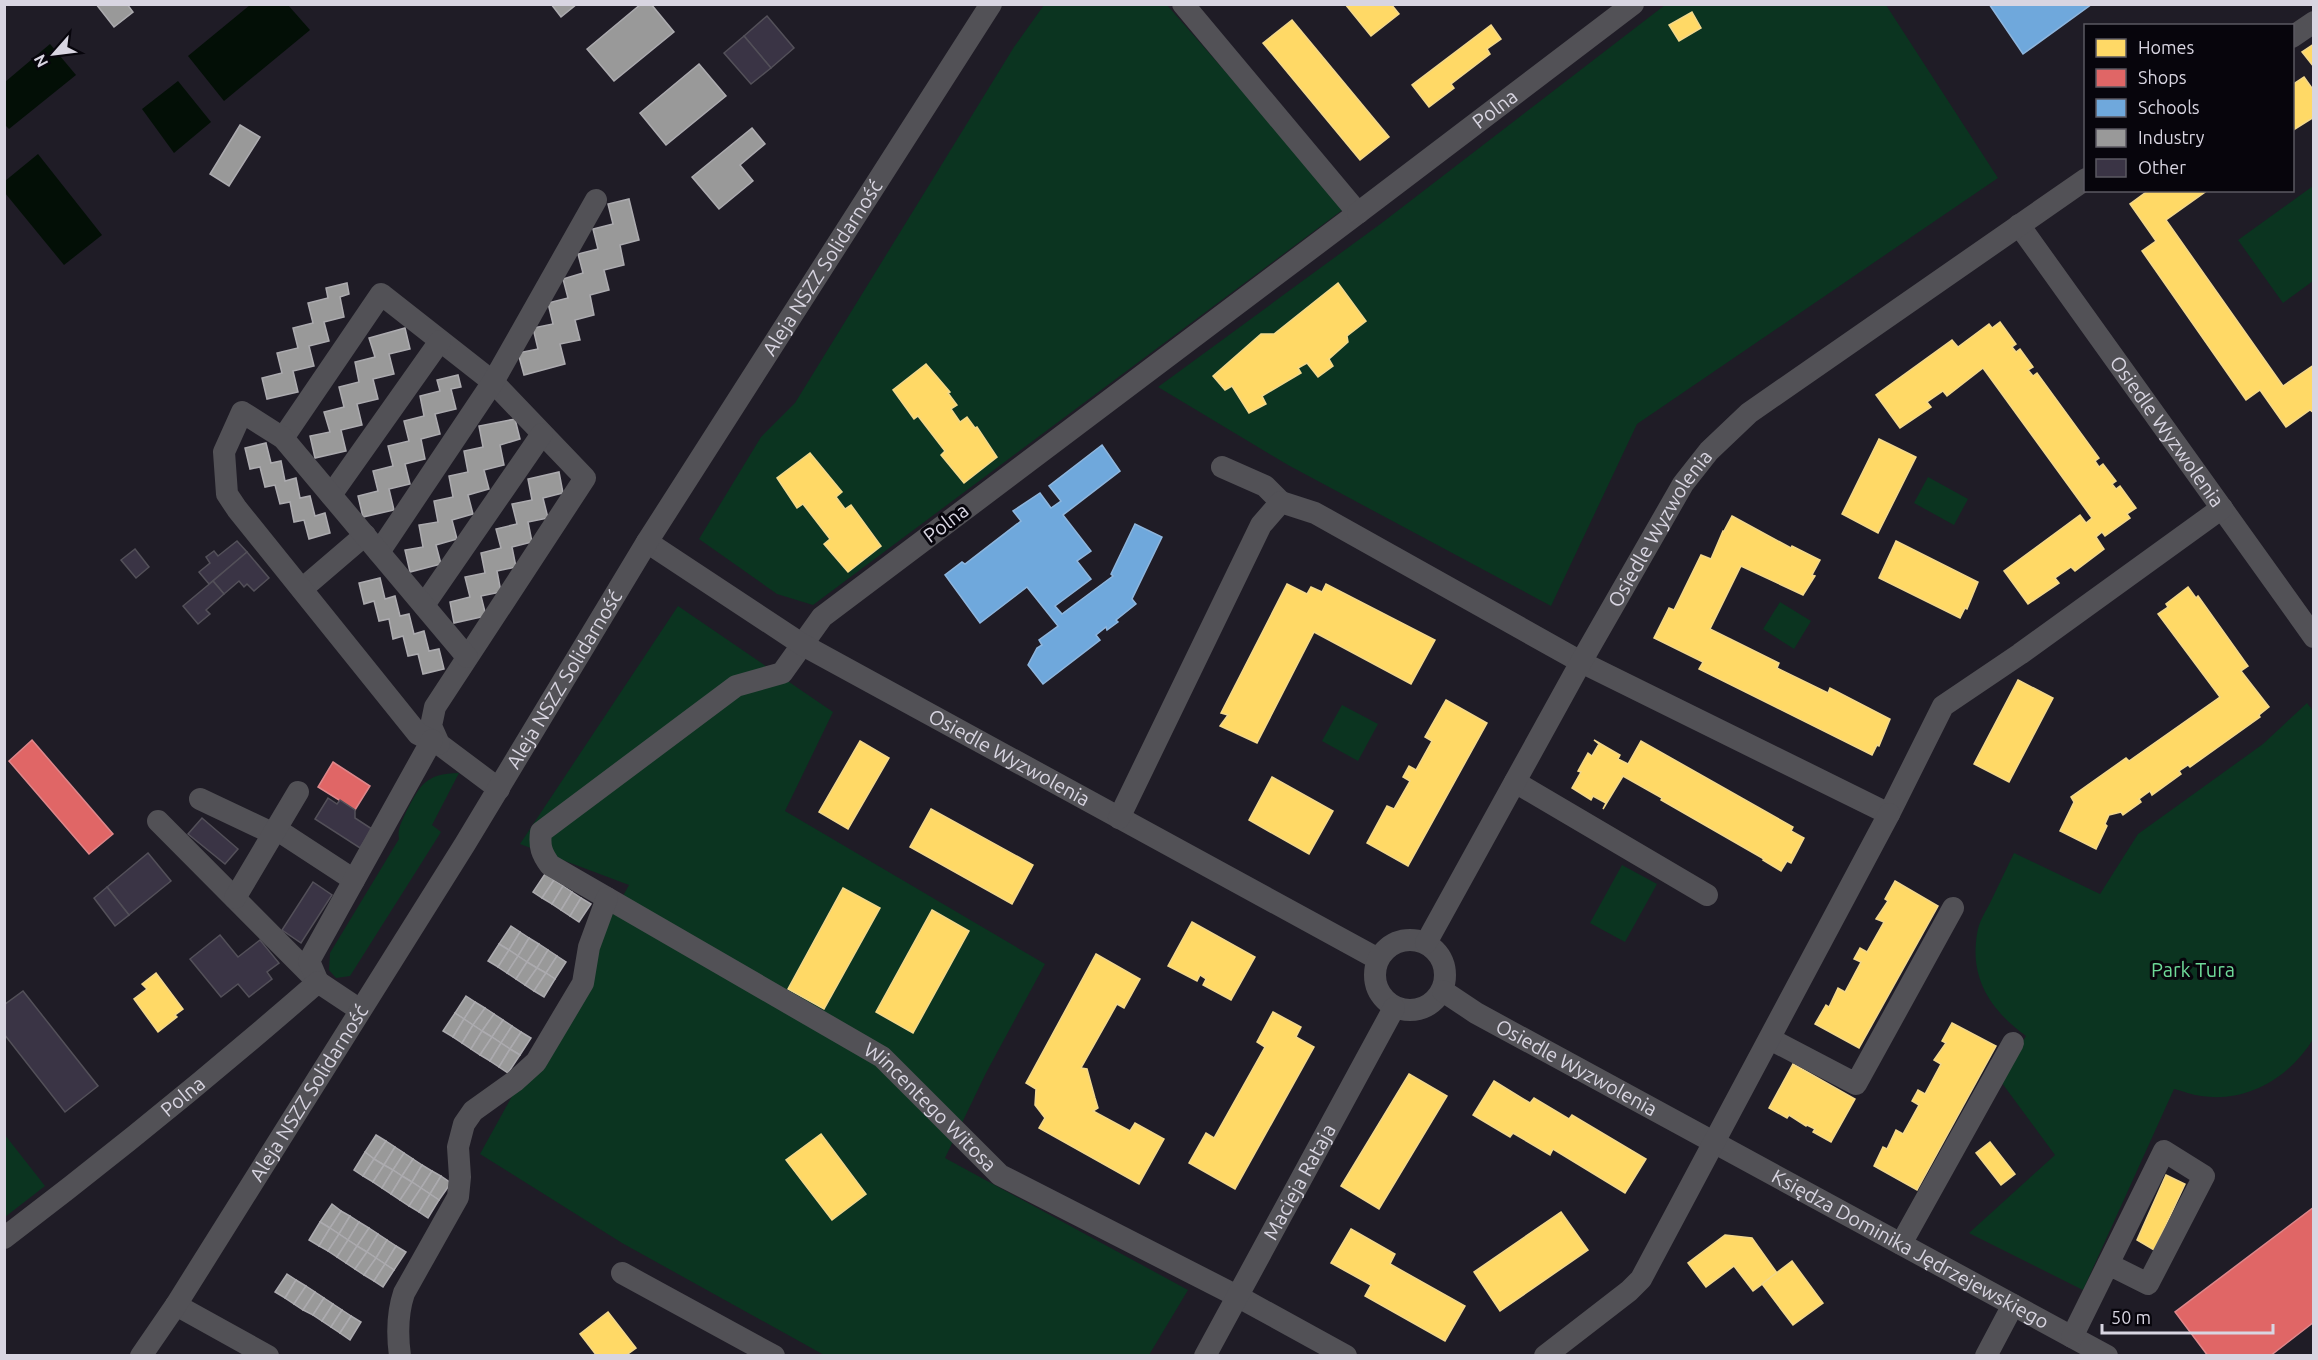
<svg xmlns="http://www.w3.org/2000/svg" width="2318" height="1360" viewBox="0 0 2318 1360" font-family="Ubuntu,sans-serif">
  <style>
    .green { fill: #0b3420 }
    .water { fill: #030f06 }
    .homes { fill: #ffd966; stroke: #f3d88b; stroke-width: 1.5 }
    .shops { fill: #e06666; stroke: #de878b; stroke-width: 1.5 }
    .schools { fill: #6fa8dc; stroke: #8eb6de; stroke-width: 1.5 }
    .industry { fill: #999; stroke: #acabaf; stroke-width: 1.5 }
    .building { fill: #3a3445; stroke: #535059; stroke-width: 1.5 }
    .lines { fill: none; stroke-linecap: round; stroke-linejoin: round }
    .minor { stroke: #525156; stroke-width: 22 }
    .labels { text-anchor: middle; stroke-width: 6; stroke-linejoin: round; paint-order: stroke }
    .street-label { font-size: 20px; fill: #d8d5e1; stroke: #07050c }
    .park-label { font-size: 20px; fill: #6ed998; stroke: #07050c }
  </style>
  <rect width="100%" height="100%" fill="#1f1c26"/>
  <g class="green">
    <polygon points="1044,5 1167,5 1345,208 813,605 777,594 699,539 761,437 795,403 1014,47"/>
    <polygon points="1665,5 1886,5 1998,178 1637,424 1551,606 1288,465 1158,387 1383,222"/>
    <polygon points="2313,186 2313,281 2283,303 2238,240"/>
    <polygon points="1928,477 1968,499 1954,525 1914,503"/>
    <polygon points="1780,602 1811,621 1794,649 1763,629"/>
    <polygon points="678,606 833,712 785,811 1045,964 986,1073 945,1158 1188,1290 1149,1355 824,1355 622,1243 480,1154 629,885 520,844"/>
    <path d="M 2307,703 L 2314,712 L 2314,1038 C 2290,1077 2248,1103 2201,1096 C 2192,1095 2183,1091 2174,1089 L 2083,1290 L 1969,1233 L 2055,1155 L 1999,1079 L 2026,1036 C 1989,1009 1968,976 1978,929 C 1980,920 1986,911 1990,903 C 1998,886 2006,870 2014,853 L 2100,894 L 2138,834 L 2263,744 Z"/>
    <polygon points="1342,705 1378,724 1358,761 1322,741"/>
    <path d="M 459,773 L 432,825 L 441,832 L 350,976 L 336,978 L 329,970 L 330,953 L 399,839 C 397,828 402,822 406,812 C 421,784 425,774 459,773 Z"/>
    <polygon points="1622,865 1657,884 1625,942 1590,923"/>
    <polygon points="5,1135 45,1186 5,1217"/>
  </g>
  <g class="water">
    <polygon points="250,5 288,5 310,30 224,101 188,56"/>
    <polygon points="50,44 76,75 9,129 5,125 5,82"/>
    <polygon points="178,81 211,122 174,153 142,109"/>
    <polygon points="38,154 102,235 64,265 5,193 5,181"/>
  </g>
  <g class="homes">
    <polygon points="1345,4 1391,4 1399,14 1371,36"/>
    <polygon points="1692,12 1701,28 1679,41 1669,25"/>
    <polygon points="1292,20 1389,137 1360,160 1263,43"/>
    <polygon points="1491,25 1501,39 1487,49 1490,54 1451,84 1454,88 1429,107 1412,85"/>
    <polygon points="2314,44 2314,67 2302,52"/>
    <polygon points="2304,77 2314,91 2314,117 2292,131 2292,85"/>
    <polygon points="2149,190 2208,190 2166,220 2283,386 2314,365 2314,413 2310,410 2286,427 2260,390 2246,400 2142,251 2156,241 2130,204"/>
    <polygon points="1338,283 1366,321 1347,336 1348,342 1329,359 1333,366 1318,377 1307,363 1298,368 1301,373 1262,396 1266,404 1249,413 1232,386 1225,390 1213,376 1261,334 1274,334"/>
    <polygon points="2000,322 2016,344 2012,347 2016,352 2020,349 2033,367 2028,370 2033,376 2037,373 2099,458 2095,461 2099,467 2103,464 2116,481 2112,484 2116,489 2120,486 2136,508 2127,514 2130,518 2105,536 2102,532 2096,537 2104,549 2075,571 2071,567 2055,578 2059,583 2028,604 2004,571 2080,515 2086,523 2092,518 1983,368 1947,396 1943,391 1927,402 1931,407 1900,428 1876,395 1952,340 1958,347 1989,324 1992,328"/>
    <polygon points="926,364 950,392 948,393 957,405 951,409 960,422 967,417 975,428 977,427 997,457 964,483 941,455 945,451 918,416 914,419 893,390"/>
    <polygon points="1879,439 1916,457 1878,533 1842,514"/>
    <polygon points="810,453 842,492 836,497 845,509 851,505 881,546 848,572 824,544 830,539 803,504 797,508 777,478"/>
    <polygon points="1732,516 1791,548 1792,546 1820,560 1812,575 1815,576 1803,595 1741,566 1710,629 1779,663 1777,668 1828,693 1830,688 1890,719 1879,746 1877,745 1872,755 1699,669 1703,662 1654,638 1669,608 1674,610 1701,555 1711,559 1723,531 1724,531"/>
    <polygon points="1896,541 1978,582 1967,609 1965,608 1960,618 1879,578"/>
    <polygon points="1287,584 1307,594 1311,587 1322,592 1326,584 1435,640 1411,684 1314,632 1257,743 1220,726 1228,715 1221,713"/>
    <polygon points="2188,587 2196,598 2198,596 2248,666 2241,671 2269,707 2259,715 2260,717 2190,767 2188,765 2179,771 2181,774 2152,795 2150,791 2139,799 2141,802 2123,815 2121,812 2109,815 2105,824 2107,826 2096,849 2060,831 2074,802 2071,797 2126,758 2129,761 2220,697 2158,614 2168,607 2166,604"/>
    <polygon points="2018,680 2053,698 2009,782 1974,764"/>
    <polygon points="1446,700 1487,723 1408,866 1367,843 1387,806 1394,809 1410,781 1403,777 1409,766 1416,770 1432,741 1425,737"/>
    <polygon points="1594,740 1620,755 1618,759 1628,764 1641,741 1793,827 1791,831 1804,838 1791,863 1787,861 1781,871 1763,860 1764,859 1661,800 1662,798 1623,776 1603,809 1606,803 1593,796 1591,800 1572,788 1581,772 1578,771 1588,753 1592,756 1599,744"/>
    <polygon points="860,741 889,758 848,829 819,812"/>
    <polygon points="1272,777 1333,811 1309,854 1249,820"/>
    <polygon points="931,809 1033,865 1012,904 910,847"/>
    <polygon points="1895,881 1938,906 1859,1048 1815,1024 1826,1005 1829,1007 1838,988 1845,992 1861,962 1854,959 1860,948 1867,952 1884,922 1876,919 1888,901 1885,899"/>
    <polygon points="843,888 880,908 824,1009 788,989"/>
    <polygon points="932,910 969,931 913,1033 876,1012"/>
    <polygon points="1192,922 1255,957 1231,1000 1203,985 1206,979 1200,975 1197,981 1168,966"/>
    <polygon points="1096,954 1140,979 1124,1008 1117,1004 1081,1068 1087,1069 1095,1098 1098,1108 1093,1111 1130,1131 1135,1123 1164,1139 1139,1184 1039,1128 1045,1118 1035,1105 1036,1089 1026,1083"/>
    <polygon points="156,973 183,1009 175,1015 177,1017 158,1032 134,999 147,989 142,984"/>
    <polygon points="1273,1012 1301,1027 1296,1037 1314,1047 1235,1189 1189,1163 1206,1133 1214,1138 1265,1047 1257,1042"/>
    <polygon points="1952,1023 1996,1046 1917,1190 1874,1166 1883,1147 1887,1149 1896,1130 1903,1134 1919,1105 1912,1101 1918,1090 1925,1094 1941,1064 1934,1060 1946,1043 1942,1041"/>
    <polygon points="1793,1064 1855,1099 1831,1142 1813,1132 1815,1129 1807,1125 1806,1126 1789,1115 1787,1118 1769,1108"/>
    <polygon points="1409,1074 1447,1096 1379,1209 1341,1186"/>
    <polygon points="1494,1081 1530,1103 1534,1098 1569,1119 1572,1115 1646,1159 1625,1193 1553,1149 1550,1155 1513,1133 1510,1137 1473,1115"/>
    <polygon points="821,1134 866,1194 832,1220 786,1160"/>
    <polygon points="1990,1142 2015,1174 2001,1185 1976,1153"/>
    <polygon points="2166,1175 2185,1184 2154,1250 2137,1240"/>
    <polygon points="1561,1212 1588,1250 1500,1311 1474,1272"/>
    <polygon points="1351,1229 1395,1254 1390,1264 1465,1306 1445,1341 1365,1296 1371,1285 1331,1263"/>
    <polygon points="1725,1235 1752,1238 1777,1273 1753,1291 1734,1266 1706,1287 1688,1263"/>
    <polygon points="1792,1261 1823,1303 1793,1325 1762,1284"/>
    <polygon points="608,1312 636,1348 625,1356 597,1356 580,1334"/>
  </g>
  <g class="shops">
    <polygon points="32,740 113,834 89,854 9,761"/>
    <polygon points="333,762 370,786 355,810 318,787"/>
    <polygon points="2314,1207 2314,1322 2270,1356 2208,1356 2175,1312"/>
  </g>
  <g class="schools">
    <polygon points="1989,4 2092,4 2023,54"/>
    <polygon points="1102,445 1120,471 1063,515 1091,551 1077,561 1091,579 1055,606 1062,614 1113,576 1111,574 1135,524 1162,537 1132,599 1136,604 1116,620 1118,622 1107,630 1106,627 1096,635 1100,640 1043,684 1028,665 1037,648 1042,645 1039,640 1058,626 1027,587 980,623 945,575 962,562 965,564 1021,521 1013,511 1040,493 1051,508 1061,501 1049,486"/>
  </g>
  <g class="industry">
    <polygon points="96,4 127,4 133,12 114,27"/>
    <polygon points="551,4 577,4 561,17"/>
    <polygon points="641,4 651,4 674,32 614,81 587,49"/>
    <polygon points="699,64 726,96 666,145 640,113"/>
    <polygon points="240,125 260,137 229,186 210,174"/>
    <polygon points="752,128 765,144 740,165 753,181 719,209 692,177"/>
    <polygon points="629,199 639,240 620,245 624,265 604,270 609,290 590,295 594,315 575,320 580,340 560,344 565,364 524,375 518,353 538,349 533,328 553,324 548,303 568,298 563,279 583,273 578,254 598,249 593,229 613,224 608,204"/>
    <polygon points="347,283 349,294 340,297 344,317 324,322 329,341 309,346 314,366 293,371 298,392 267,399 262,378 282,373 277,353 298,348 293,328 313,323 308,303 328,298 326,288"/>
    <polygon points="405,328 410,349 389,354 394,374 373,379 378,399 357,404 362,425 341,430 346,451 315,458 310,436 330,432 324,412 344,407 339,387 359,382 355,362 375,357 369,338"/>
    <polygon points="458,375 461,387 451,389 456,409 435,414 440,434 421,439 425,459 405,464 410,484 389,489 394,510 363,517 358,496 378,491 373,471 393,466 388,446 409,441 404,421 424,416 420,396 440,391 437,380"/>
    <polygon points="515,419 520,439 500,445 504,465 484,470 489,489 468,495 473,514 452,520 457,539 436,545 441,564 410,572 405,550 423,547 419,525 438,522 434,501 453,497 449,476 468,472 464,451 483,447 479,426"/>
    <polygon points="266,443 271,463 281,461 285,481 296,478 300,498 310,496 315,516 325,513 330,533 309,539 304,520 294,522 290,502 280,504 275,485 265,487 260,467 250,469 245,448"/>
    <polygon points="559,472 563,493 543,498 548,518 528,522 532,542 512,547 516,567 497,571 501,592 481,596 486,616 454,623 450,602 470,597 465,577 485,573 481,553 501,548 496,529 517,524 512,504 532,500 528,479"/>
    <polygon points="380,578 385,599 395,596 400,616 409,614 414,634 424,631 429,651 439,649 444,669 423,674 418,654 408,656 403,636 393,639 389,619 379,621 374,601 364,604 359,583"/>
    <polygon points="545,874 554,880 542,898 533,892"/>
    <polygon points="554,880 563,886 552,904 542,898"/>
    <polygon points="563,886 572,892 561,910 552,904"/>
    <polygon points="572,892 581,898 570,916 561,910"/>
    <polygon points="581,898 591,904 579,922 570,916"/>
    <polygon points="511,926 520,932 509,950 499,944"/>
    <polygon points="520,932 529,938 518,956 509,950"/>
    <polygon points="529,938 539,944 527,962 518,956"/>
    <polygon points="499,944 509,950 498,967 488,961"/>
    <polygon points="539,944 548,950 537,968 527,962"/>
    <polygon points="509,950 518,956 507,973 498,967"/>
    <polygon points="548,950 557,956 546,973 537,968"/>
    <polygon points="518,956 527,962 516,979 507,973"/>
    <polygon points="557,956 566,962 555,979 546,973"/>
    <polygon points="527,962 537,968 525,985 516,979"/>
    <polygon points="537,968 546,973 534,991 525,985"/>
    <polygon points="546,973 555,979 544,997 534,991"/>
    <polygon points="466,996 475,1002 464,1019 455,1013"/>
    <polygon points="475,1002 485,1008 473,1025 464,1019"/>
    <polygon points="485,1008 494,1014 482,1031 473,1025"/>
    <polygon points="455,1013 464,1019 453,1037 443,1031"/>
    <polygon points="494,1014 503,1020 492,1037 482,1031"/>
    <polygon points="464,1019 473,1025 462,1043 453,1037"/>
    <polygon points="503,1020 512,1026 501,1043 492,1037"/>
    <polygon points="473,1025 482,1031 471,1049 462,1043"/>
    <polygon points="512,1026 521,1032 510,1049 501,1043"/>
    <polygon points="482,1031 492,1037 480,1055 471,1049"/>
    <polygon points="521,1032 531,1038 520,1055 510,1049"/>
    <polygon points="492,1037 501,1043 490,1061 480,1055"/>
    <polygon points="501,1043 510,1049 499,1067 490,1061"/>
    <polygon points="510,1049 520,1055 508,1073 499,1067"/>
    <polygon points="376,1135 386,1141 374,1159 365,1152"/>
    <polygon points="386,1141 395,1147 384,1165 374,1159"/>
    <polygon points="395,1147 404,1153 393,1170 384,1165"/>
    <polygon points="365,1152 374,1159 363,1176 354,1170"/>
    <polygon points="404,1153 413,1159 402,1176 393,1170"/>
    <polygon points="374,1159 384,1165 373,1182 363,1176"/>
    <polygon points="413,1159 422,1165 412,1182 402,1176"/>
    <polygon points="384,1165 393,1170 382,1188 373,1182"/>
    <polygon points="422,1165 432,1171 421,1188 412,1182"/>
    <polygon points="393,1170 402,1176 391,1194 382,1188"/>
    <polygon points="432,1171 441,1176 430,1194 421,1188"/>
    <polygon points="402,1176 412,1182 400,1200 391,1194"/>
    <polygon points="441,1176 451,1183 439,1200 430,1194"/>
    <polygon points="412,1182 421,1188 409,1206 400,1200"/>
    <polygon points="421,1188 430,1194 419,1212 409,1206"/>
    <polygon points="430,1194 439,1200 428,1218 419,1212"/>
    <polygon points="332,1204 341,1211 330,1228 320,1222"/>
    <polygon points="341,1211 350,1216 339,1234 330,1228"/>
    <polygon points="350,1216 359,1222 348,1240 339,1234"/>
    <polygon points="320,1222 330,1228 319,1246 309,1240"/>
    <polygon points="359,1222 369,1228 357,1246 348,1240"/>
    <polygon points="330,1228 339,1234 328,1251 319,1246"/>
    <polygon points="369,1228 378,1234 367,1252 357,1246"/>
    <polygon points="339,1234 348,1240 337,1257 328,1251"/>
    <polygon points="378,1234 387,1240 376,1258 367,1252"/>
    <polygon points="348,1240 357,1246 346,1263 337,1257"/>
    <polygon points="387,1240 396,1246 385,1264 376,1258"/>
    <polygon points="357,1246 367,1252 355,1269 346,1263"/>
    <polygon points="396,1246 406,1252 394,1270 385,1264"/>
    <polygon points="367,1252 376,1258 364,1275 355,1269"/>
    <polygon points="376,1258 385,1264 374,1281 364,1275"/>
    <polygon points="385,1264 394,1270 383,1287 374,1281"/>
    <polygon points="287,1274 296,1280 285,1298 275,1292"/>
    <polygon points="296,1280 306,1286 294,1304 285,1298"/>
    <polygon points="306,1286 315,1292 303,1310 294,1304"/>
    <polygon points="315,1292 324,1298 313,1315 303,1310"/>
    <polygon points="324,1298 333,1304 322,1321 313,1315"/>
    <polygon points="333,1304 342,1310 331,1327 322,1321"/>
    <polygon points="342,1310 351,1316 340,1333 331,1327"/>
    <polygon points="351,1316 361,1322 350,1340 340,1333"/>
  </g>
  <g class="building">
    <polygon points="767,16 794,48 771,68 744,36"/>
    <polygon points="744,36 771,68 751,84 724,53"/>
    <polygon points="237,541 247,552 209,584 199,572 210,563 206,557 214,551 218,556"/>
    <polygon points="135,549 149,567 136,578 121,560"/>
    <polygon points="247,552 269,578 254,591 247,584 244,587 239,581 224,594 213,581"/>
    <polygon points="213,581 224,594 206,610 210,614 198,624 183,606"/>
    <polygon points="328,798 337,804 340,800 355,810 355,818 372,829 360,848 315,819"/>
    <polygon points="202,818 238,849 225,864 188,834"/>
    <polygon points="148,853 171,881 129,915 107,887"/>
    <polygon points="313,882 332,895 301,943 282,930"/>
    <polygon points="107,887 129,915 115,926 94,898"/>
    <polygon points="220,935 238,957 260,940 279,963 267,972 272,979 249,997 238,984 221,997 190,959"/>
    <polygon points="23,991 98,1086 65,1112 4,1034 4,1005"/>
  </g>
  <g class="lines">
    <g class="minor">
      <path id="s1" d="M 1183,4 L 1358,213 L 822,617 L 782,673 L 736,686 L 541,832 C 539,847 542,854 550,865 L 882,1057 L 1000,1175 L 1237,1296 L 1346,1356"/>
      <polyline points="2292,37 2314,22"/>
      <path id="s2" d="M 1358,213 L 1633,4"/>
      <path id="s3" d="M 2019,225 L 2314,637"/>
      <polyline points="283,438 381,294 493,382 585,478 435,707 431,726 439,744 499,789"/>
      <polyline points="1222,467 1265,486 1281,502"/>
      <polyline points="331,495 440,341"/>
      <path id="s4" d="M 647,542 L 803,645 L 1378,959"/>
      <polyline points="379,552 493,382 596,200"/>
      <polyline points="302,589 365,535"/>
      <polyline points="424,605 542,434"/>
      <polyline points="439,744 418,734 237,509 227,494 224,452 242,412 283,438 467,657"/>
      <polyline points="1515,782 1707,895"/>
      <polyline points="200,799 274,834"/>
      <polyline points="1119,818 1261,525 1281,502 1315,513 1581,662 1889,814 1943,706 2020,654 2222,508"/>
      <polyline points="158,821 315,979"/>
      <polyline points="276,829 354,880"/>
      <polyline points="235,898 298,792"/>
      <circle cx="1410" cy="975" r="35"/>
      <path id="s5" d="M 1426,943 L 1581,662 L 1683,484 L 1709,451 L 1749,413 L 2086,179"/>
      <polyline points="318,982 309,961 432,740"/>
      <path id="s6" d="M 1443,991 L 1476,1013 L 2107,1356"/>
      <polyline points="1770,1039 1856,1084 1953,908"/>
      <path id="s7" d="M 4,1238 C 112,1156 216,1071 318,982 L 360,1010"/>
      <polyline points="1901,1244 2013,1043"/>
      <polyline points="622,1273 774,1356"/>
      <polyline points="176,1305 268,1356"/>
      <polyline points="2072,1337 2164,1151 2204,1176 2148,1284 2108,1264"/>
      <path id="s8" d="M 141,1356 L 176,1305 L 465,844 L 647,542 L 991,4"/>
      <path d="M 400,1356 C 397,1334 397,1314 404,1293 L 458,1197 L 460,1177 L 458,1147 L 464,1124 L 473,1111 L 515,1081 L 536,1062 L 583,983 L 589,947 L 607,898"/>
      <path id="s9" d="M 1205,1356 L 1394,1008"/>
      <polyline points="1545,1356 1629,1291 1641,1279 1889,814"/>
      <polyline points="1986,1356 2013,1305"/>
    </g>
  </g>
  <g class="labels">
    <g class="street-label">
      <text dy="7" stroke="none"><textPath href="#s2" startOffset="172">Polna</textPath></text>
      <text dy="7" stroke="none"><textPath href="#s8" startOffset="1284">Aleja NSZZ Solidarność</textPath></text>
      <text dy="7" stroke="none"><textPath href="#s3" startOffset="254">Osiedle Wyzwolenia</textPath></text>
      <text transform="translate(946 523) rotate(-37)" y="7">Polna</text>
      <text dy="7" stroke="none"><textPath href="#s5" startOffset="476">Osiedle Wyzwolenia</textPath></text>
      <text dy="7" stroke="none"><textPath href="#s8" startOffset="798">Aleja NSZZ Solidarność</textPath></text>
      <text dy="7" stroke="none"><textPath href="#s4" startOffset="422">Osiedle Wyzwolenia</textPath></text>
      <text dy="7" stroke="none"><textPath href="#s6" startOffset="154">Osiedle Wyzwolenia</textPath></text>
      <text dy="7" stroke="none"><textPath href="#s8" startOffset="312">Aleja NSZZ Solidarność</textPath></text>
      <text dy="7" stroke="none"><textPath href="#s7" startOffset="228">Polna</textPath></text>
      <text dy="7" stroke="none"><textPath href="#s1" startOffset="1792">Wincentego Witosa</textPath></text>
      <text dy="7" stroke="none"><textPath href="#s9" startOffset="198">Macieja Rataja</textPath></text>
      <text dy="7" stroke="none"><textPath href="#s6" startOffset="534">Księdza Dominika Jędrzejewskiego</textPath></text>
    </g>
    <g class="park-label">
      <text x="2193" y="977">Park Tura</text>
    </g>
  </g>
  <rect width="2318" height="1360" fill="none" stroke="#d8d5e1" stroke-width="12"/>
  <rect x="2084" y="24" width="210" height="168" fill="#07050c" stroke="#5b5861" stroke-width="1.5"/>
  <rect x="2096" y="39" width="30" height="18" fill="#ffd966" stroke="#5b5861" stroke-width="1.5"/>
  <text x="2138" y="54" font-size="18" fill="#d8d5e1">Homes</text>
  <rect x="2096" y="69" width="30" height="18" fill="#e06666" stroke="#5b5861" stroke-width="1.5"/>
  <text x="2138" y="84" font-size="18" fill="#d8d5e1">Shops</text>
  <rect x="2096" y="99" width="30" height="18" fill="#6fa8dc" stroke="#5b5861" stroke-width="1.5"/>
  <text x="2138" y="114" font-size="18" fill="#d8d5e1">Schools</text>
  <rect x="2096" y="129" width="30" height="18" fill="#999999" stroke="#5b5861" stroke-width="1.5"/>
  <text x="2138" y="144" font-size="18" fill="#d8d5e1">Industry</text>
  <rect x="2096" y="159" width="30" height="18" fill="#3a3445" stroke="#5b5861" stroke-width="1.5"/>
  <text x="2138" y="174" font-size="18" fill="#d8d5e1">Other</text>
  <g transform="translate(54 54) rotate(242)" stroke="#07050c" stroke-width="4.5" paint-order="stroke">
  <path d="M0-4.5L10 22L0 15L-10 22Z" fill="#d8d5e1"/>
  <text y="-9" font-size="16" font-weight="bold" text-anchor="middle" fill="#d8d5e1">N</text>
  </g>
  <path d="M2102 1324v9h171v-9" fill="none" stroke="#d8d5e1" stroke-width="3"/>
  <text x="2111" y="1324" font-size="18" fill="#d8d5e1" stroke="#07050c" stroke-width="4.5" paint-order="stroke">50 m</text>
</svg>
